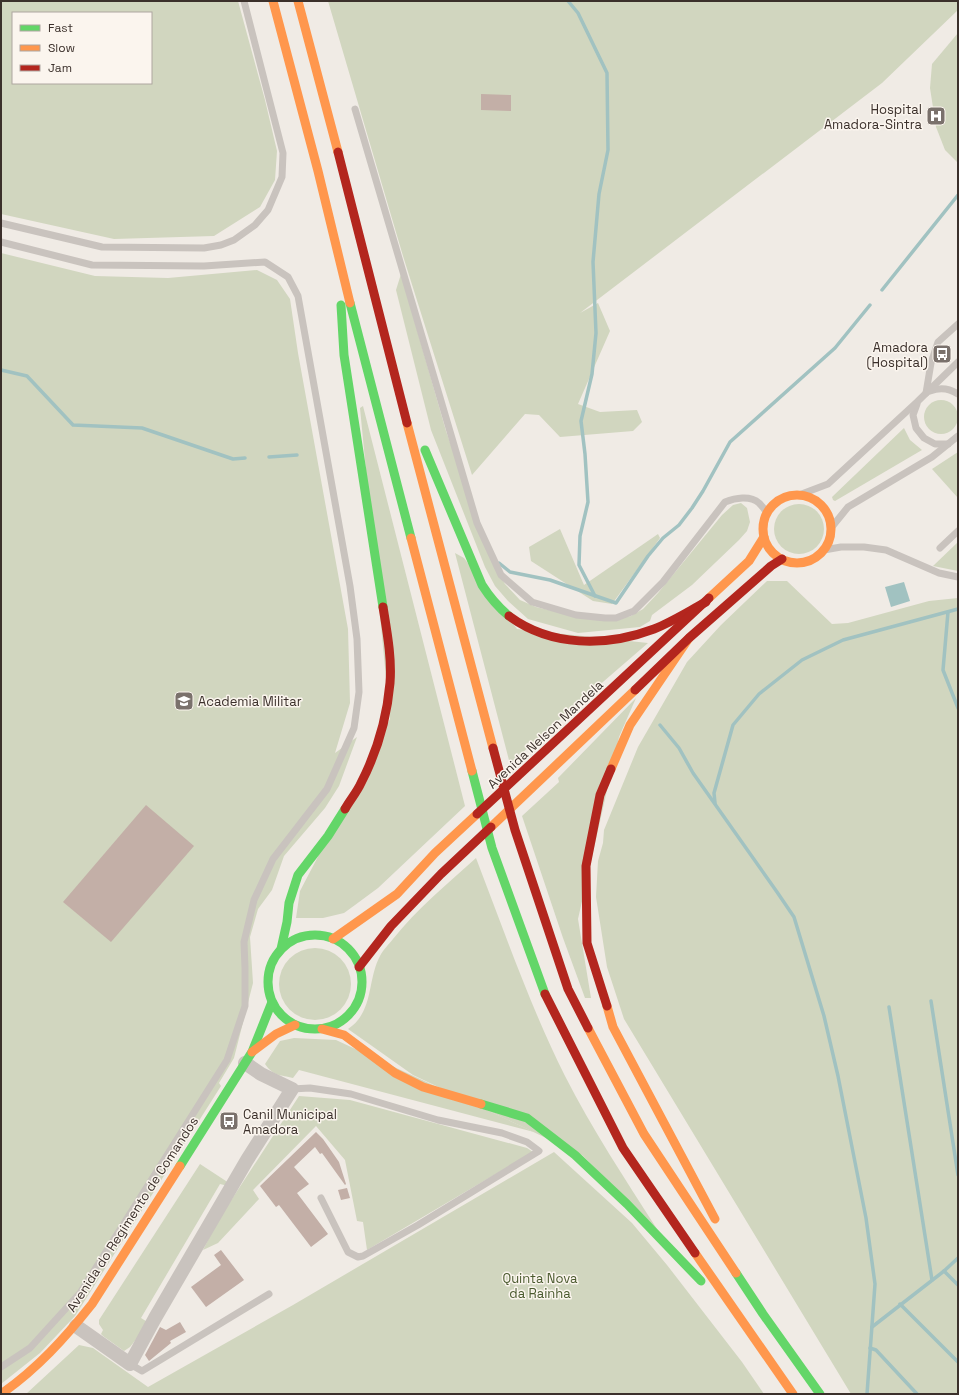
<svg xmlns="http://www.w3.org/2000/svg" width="959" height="1395" viewBox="0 0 959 1395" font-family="'Space Grotesk',sans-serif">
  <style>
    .green { fill: #d1d6bf; fill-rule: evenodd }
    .water { fill: #a1c2c1 }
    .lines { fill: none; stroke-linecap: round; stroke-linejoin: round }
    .stream { stroke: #a1c2c1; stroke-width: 3.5 }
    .building { fill: #c3afa7 }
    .lane { stroke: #c9c3be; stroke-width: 7 }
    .street { stroke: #c9c3be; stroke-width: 14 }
    .fast { stroke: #63d668; stroke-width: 9 }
    .slow { stroke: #ff974d; stroke-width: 9 }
    .jam { stroke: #b3261e; stroke-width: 9 }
    .labels { text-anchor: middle; stroke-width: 3; stroke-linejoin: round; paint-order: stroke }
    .poi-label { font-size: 13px; fill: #3b302b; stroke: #fbf5ee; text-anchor: end }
    .street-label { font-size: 13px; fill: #3b302b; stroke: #fbf5ee }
    .park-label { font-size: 13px; fill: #4a5a2e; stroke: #fbf5ee }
  </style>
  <rect width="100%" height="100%" fill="#f0ebe5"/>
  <g class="green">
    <path d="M 1,1 L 238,1 L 265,100 L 277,151 L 275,180 L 260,207 L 214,236 L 114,239 L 1,214 ZM 13,13 L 151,13 L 151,83 L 13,83 Z"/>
    <polygon points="328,1 958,1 958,10 882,83 580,313 598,303 610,331 578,404 600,412 637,410 642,422 633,431 560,437 539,415 525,414 472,475 403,256"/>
    <polygon points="958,33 958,163 945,150 936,127 930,88 932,64"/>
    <polygon points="1,253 95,276 168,278 257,270 277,280 290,299 298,353 348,629 350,703 335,753 357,737 339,786 325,808 284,856 272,890 258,909 250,937 253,983 234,1058 219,1083 221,1086 75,1316 40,1353 1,1384"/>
    <polygon points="401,274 446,431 494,566 505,584 520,600 536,607 588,619 609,621 631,616 643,609 658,593 722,515 733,505 741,503 747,508 750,522 747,531 739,540 692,585 652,615 650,621 640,627 578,633 528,619 508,601 495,586 485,567 431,430 396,290"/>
    <circle cx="941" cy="417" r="17"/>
    <polygon points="363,406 465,806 378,888 355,905 344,913 323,918 296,918 300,891 390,719 360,408"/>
    <polygon points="904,428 910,440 922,450 835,501 833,500 832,497"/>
    <polygon points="958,452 958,498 932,469"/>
    <circle cx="799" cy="529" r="25"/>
    <polygon points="560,529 584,585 658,534 660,538 612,604 593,601 531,561 529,547"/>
    <polygon points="958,542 958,571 933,566"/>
    <polygon points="455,553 464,558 517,629 648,643 544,733 510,764"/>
    <polygon points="767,581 787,581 832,624 848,623 929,601 958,598 958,1394 851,1394 624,1019 607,967 596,897 598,861 603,843 604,830 638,747 687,662 721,625"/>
    <polygon points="636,698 619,737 578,919 591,998 585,998 563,938 522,816 559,782 558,778"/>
    <path d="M 476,858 C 504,931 530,1006 565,1076 C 592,1129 625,1179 657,1229 L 582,1155 L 413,1075 L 348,1029 C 374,1012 367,980 380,956 C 383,950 389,944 393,939 C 417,909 447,884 476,858 Z"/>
    <circle cx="315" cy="984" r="36"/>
    <path d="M 294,1038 L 336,1040 L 534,1132 L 299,1070 L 293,1078 C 281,1075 273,1076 265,1064 L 280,1041 Z"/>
    <polygon points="299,1096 350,1100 527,1148 533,1152 367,1250 363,1222 357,1221 345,1160 316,1126 253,1190 259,1199 218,1243 203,1250 217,1222"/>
    <polygon points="554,1152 632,1223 667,1265 742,1362 764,1394 26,1394 79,1345 93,1348 148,1387 293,1305"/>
    <polygon points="200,1164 229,1183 228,1186 220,1184 141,1318 149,1323 130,1347 124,1351 103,1336 101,1334 103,1330 99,1324 99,1320"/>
  </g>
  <polygon class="water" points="904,582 910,601 891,607 885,587"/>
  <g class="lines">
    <g class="stream">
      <polyline points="568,1 578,13 607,73 608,150 599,194 593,262 596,333 592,374 581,421 585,454 588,502 580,536 579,565 595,596"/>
      <polyline points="882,290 958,195"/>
      <polyline points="1,370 27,376 73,425 142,428 233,459 245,458"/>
      <polyline points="269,457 297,455"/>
      <polyline points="499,563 510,572 550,580 616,603 648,556 663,538 679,525 692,508 703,491 730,442 835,348 870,305"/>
      <polyline points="948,612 943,670 958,708"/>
      <polyline points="660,725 679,748 693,773 777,892 794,917 824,1016 838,1076 866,1218 875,1284 867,1394"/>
      <polyline points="715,803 714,793 733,725 759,694 802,660 843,640 958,609"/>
      <polyline points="931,1001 958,1175"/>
      <polyline points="889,1007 932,1280"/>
      <polyline points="944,1271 958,1258"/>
      <polyline points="900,1304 958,1362"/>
      <polyline points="872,1327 944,1271 958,1285"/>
      <polyline points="870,1348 876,1350 917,1394"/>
    </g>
  </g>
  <g class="building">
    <polygon points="481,94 511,95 511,111 481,110"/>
    <polygon points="146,805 194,846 111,942 63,902"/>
    <polygon points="316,1132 323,1139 339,1162 346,1184 345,1185 322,1153 320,1154 315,1147 294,1167 309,1184 297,1193 328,1234 311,1247 279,1205 276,1207 260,1186"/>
    <polygon points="347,1188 350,1198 341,1200 338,1190"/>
    <polygon points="221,1250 244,1280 206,1307 191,1287 221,1265 214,1255"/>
    <polygon points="180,1322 186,1332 170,1341 171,1343 149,1361 145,1355 160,1327 166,1330"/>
  </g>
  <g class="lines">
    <g class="lane">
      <path d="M 355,109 L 477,523 L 501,575 L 532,602 L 576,615 L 605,618 L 616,618 L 634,611 L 663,582 L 725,502 C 735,498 750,495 759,503 C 762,506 765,510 767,513"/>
      <polyline points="1,223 102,247 204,248 221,245 234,240 255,225 268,210 282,177 283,153 244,1"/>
      <polyline points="1,242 92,265 204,266 265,262 288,277 298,296 350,586 357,639 359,692 354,728 327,789 273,859 254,900 244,942 245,968 245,1006 227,1060 80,1293 30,1348 1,1367"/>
      <path d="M 930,391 C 940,387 949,388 958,394"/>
      <polyline points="926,393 931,363 938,342 958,324"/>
      <polyline points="917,404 913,415 916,428 924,438 935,444 948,444"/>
      <polyline points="799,495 828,484 917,402 958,362"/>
      <polyline points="831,528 848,507 932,457 958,436"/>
      <polyline points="940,548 958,531"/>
      <polyline points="824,550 841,547 864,547 886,550 939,573 958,577"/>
      <polyline points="292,1089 310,1088 351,1094 438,1120 502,1133 527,1142 539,1151 418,1225 363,1256 358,1257 348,1252 321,1198"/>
      <polyline points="130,1364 142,1371 269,1294"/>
    </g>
    <polyline class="street" points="76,1326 130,1364 155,1318 247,1160 292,1089 261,1074 245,1063"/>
    <g class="fast">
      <polyline points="350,303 411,538"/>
      <polyline points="341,305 344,355 383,607"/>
      <path d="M 425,450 L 482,585 C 489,596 498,607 509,616"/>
      <polyline points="472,771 492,848 545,994"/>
      <circle cx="315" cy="982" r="47"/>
      <polyline points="281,949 287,922 289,903 298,875 328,836 345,809"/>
      <polyline points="481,1104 527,1118 575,1155 627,1204 701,1281"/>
      <polyline points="180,1166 252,1052 272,1002"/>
      <polyline points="736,1273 763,1314 820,1394"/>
    </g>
    <g class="slow">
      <polyline points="273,1 318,171 350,303"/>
      <polyline points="298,1 338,152"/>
      <polyline points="407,423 493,748"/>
      <circle cx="797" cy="529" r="34"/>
      <polyline points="411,538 472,771"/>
      <polyline points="709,598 749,561 764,537"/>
      <polyline points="611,769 630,725 689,638"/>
      <polyline points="491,827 635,690"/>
      <polyline points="333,939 397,894 435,853 477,814"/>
      <polyline points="607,1006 613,1027 715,1219"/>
      <polyline points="588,1028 644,1134 736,1273"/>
      <polyline points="322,1029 344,1035 395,1073 423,1087 481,1104"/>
      <polyline points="252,1052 276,1034 295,1025"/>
      <polyline points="695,1253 793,1394"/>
      <path d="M 1,1394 C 37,1369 65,1338 92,1304 L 180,1166"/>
    </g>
    <g class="jam">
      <polyline points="338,152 407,423"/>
      <path d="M 509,616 C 551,647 606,647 654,629 C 672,622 689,611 706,602"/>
      <polyline points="635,690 689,638 771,566 782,559"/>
      <polyline points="493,748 515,830 568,989 588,1028"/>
      <path d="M 345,809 C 350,800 357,792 361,783 C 377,752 387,717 390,683 C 392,658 387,632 383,607"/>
      <polyline points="477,814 709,598"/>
      <polyline points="359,967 391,926 441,874 491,827"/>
      <polyline points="545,994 623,1148 695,1253"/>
      <polyline points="607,1006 587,943 586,866 600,795 611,769"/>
    </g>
  </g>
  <defs>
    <g id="hospital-square" transform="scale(1)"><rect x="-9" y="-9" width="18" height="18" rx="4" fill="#7a716c" stroke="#fbf5ee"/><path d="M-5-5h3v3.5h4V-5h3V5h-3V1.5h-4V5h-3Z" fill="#fff"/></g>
    <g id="bus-square" transform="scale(1)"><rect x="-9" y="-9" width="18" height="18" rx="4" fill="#7a716c" stroke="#fbf5ee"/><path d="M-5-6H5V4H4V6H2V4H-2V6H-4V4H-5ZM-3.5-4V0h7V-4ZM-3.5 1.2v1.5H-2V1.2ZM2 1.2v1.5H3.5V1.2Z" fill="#fff"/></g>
    <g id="university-square" transform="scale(1)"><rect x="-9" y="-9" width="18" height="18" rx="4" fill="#7a716c" stroke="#fbf5ee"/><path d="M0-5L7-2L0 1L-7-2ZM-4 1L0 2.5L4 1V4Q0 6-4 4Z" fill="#fff"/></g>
  </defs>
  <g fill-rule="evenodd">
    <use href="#hospital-square" x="936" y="116"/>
    <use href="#bus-square" x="942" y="354"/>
    <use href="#university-square" x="184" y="701"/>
    <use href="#bus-square" x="229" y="1121"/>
  </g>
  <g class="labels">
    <g class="poi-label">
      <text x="922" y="114">Hospital<tspan x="922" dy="15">Amadora-Sintra</tspan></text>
      <text x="928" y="352">Amadora<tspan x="928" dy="15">(Hospital)</tspan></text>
      <text x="198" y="706" text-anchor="start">Academia Militar</text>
      <text x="243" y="1119" text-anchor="start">Canil Municipal<tspan x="243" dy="15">Amadora</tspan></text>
    </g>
    <g class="street-label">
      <text transform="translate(545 734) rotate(-43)" y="5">Avenida Nelson Mandela</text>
      <text transform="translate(132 1214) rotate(-57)" y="5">Avenida do Regimento de Comandos</text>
    </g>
    <g class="park-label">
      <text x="540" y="1283">Quinta Nova<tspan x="540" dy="15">da Rainha</tspan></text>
    </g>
  </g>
  <rect width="959" height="1395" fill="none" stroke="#3b302b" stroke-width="4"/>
  <rect x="12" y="12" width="140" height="72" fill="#fbf5ee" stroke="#aea6a0"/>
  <rect x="20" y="25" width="20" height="6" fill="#63d668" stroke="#aea6a0"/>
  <text x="48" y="32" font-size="12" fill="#3b302b">Fast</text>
  <rect x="20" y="45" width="20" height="6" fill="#ff974d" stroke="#aea6a0"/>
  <text x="48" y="52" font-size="12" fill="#3b302b">Slow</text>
  <rect x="20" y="65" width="20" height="6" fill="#b3261e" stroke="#aea6a0"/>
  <text x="48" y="72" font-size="12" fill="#3b302b">Jam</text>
</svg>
